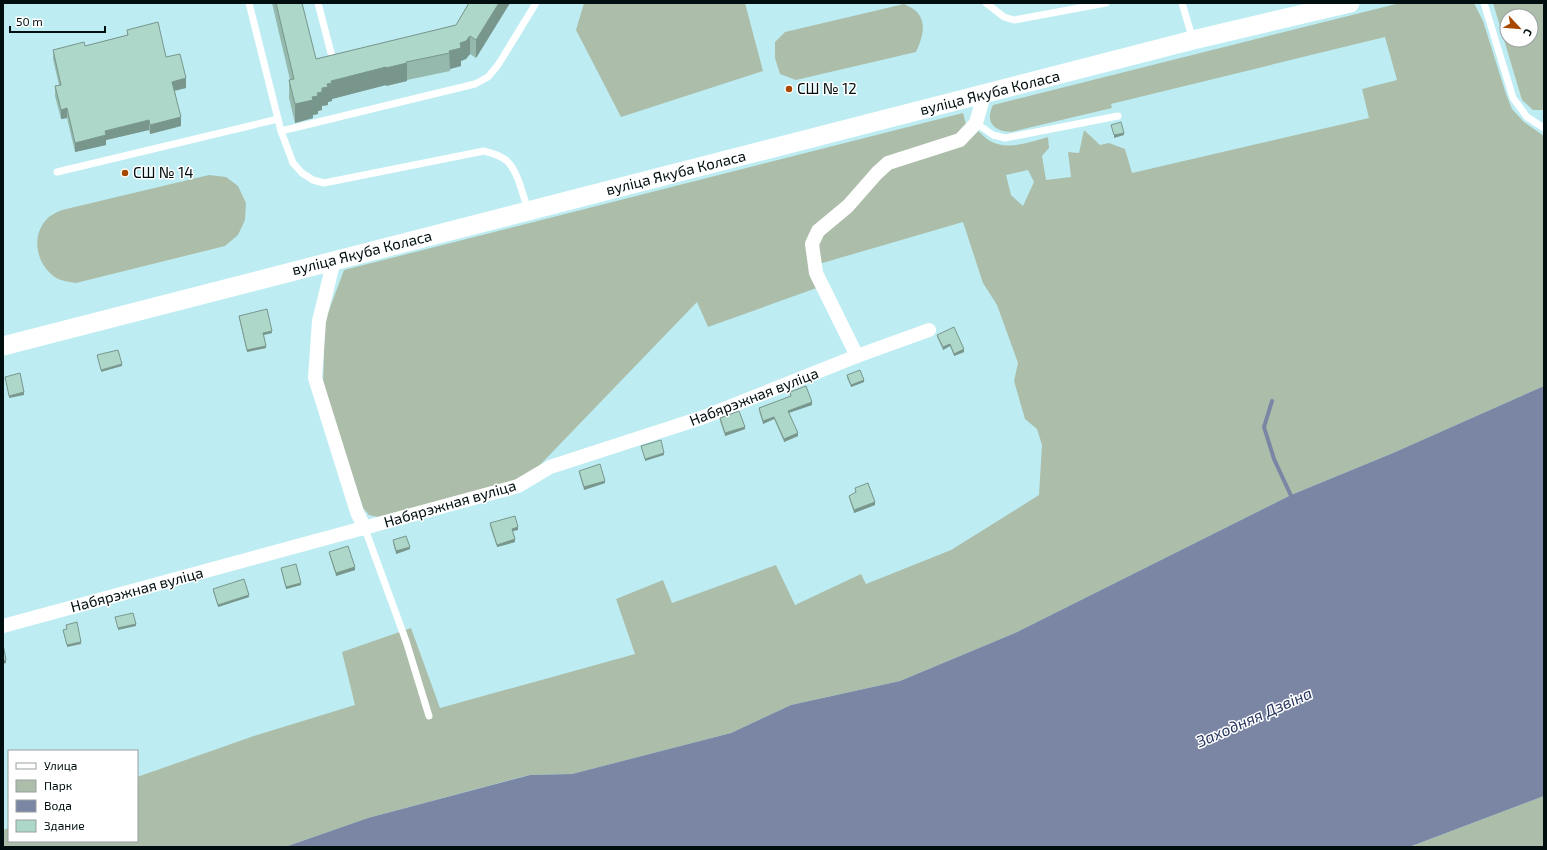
<svg xmlns="http://www.w3.org/2000/svg" width="1547" height="850" viewBox="0 0 1547 850" font-family="'Exo 2',sans-serif">
  <style>
    .green { fill: #acbeaa; fill-rule: evenodd }
    .water { fill: #7a86a4 }
    .lines { fill: none; stroke-linecap: round; stroke-linejoin: round }
    .stream { stroke: #7a86a4; stroke-width: 4 }
    .lane { stroke: #fff; stroke-width: 7 }
    .street { stroke: #fff; stroke-width: 14 }
    .secondary { stroke: #fff; stroke-width: 19 }
    .wall { fill: #95b9ad }
    .shaded-wall { fill: #79968d }
    .building { fill: #add7c9; stroke: #79968d }
    .poi-dot { fill: #a74700; stroke: #fff; stroke-width: 1.5 }
    .labels { text-anchor: middle; stroke-width: 3; stroke-linejoin: round; paint-order: stroke }
    .poi-label { font-size: 15px; fill: #000e10; stroke: #fff; text-anchor: start }
    .street-label { font-size: 15px; fill: #000e10; stroke: #fff }
    .water-label { font-size: 16px; font-style: italic; fill: #273660; stroke: #fff }
  </style>
  <rect width="100%" height="100%" fill="#bdedf3"/>
  <g class="green">
    <polygon points="584,3 745,3 763,71 621,117 576,30"/>
    <path d="M 1400,3 L 1473,3 L 1475,5 L 1483,21 L 1506,94 L 1512,109 L 1524,122 L 1544,136 L 1544,386 L 1393,453 L 1291,495 L 1015,633 L 900,681 L 791,705 L 731,733 L 572,774 L 529,775 L 368,818 L 285,847 L 3,847 L 3,830 L 9,828 L 9,841 L 137,841 L 137,777 L 257,735 L 355,705 L 342,652 L 411,628 L 440,708 L 635,654 L 616,599 L 663,580 L 672,603 L 776,565 L 795,605 L 861,574 L 866,584 L 951,550 L 1039,495 L 1042,445 L 1037,429 L 1025,419 L 1014,381 L 1018,363 L 997,305 L 983,283 L 963,222 L 819,264 L 825,285 L 708,327 L 697,302 L 538,467 L 509,484 L 378,517 L 369,515 L 363,508 L 323,386 L 325,321 L 344,270 L 963,113 L 970,139 L 978,131 C 982,134 986,139 990,141 C 1008,151 1030,142 1048,137 L 1049,148 L 1042,156 L 1046,180 L 1071,177 L 1068,152 L 1079,153 L 1084,130 L 1100,145 L 1109,143 L 1125,149 L 1132,173 L 1369,118 L 1362,89 L 1397,80 L 1385,37 L 1111,104 L 1112,108 L 1011,132 C 993,131 985,122 993,105 ZM 1028,170 L 1034,182 L 1023,206 L 1011,195 L 1006,175 Z"/>
    <path d="M 1493,3 L 1544,3 L 1544,110 L 1533,110 L 1522,100 ZM 1507,16 L 1531,16 L 1531,40 L 1507,40 Z"/>
    <path d="M 904,4 C 908,6 913,8 916,11 C 928,23 922,39 916,52 L 796,80 L 780,74 L 775,58 L 775,42 L 785,32 Z"/>
    <path d="M 209,175 L 226,177 L 238,186 L 246,203 L 245,220 L 238,235 L 225,246 L 76,283 C 70,282 63,281 58,279 C 37,267 30,238 46,220 C 50,215 57,212 62,210 Z"/>
    <polygon points="1544,796 1544,847 1409,847"/>
  </g>
  <polygon class="water" points="1544,386 1544,796 1409,847 285,847 368,818 530,775 572,774 731,733 791,705 900,681 1015,633 1291,495 1393,453"/>
  <g class="lines">
    <polyline class="stream" points="1272,401 1264,427 1274,459 1293,500"/>
    <g class="lane">
      <path d="M 249,3 L 281,131 L 293,163 L 302,173 L 313,180 L 324,183 L 484,151 C 491,153 501,155 507,161 C 518,171 523,196 528,210"/>
      <polyline points="318,3 331,53"/>
      <polyline points="986,3 1004,17 1014,20 1106,3"/>
      <polyline points="1182,3 1193,40"/>
      <polyline points="1484,3 1513,98 1527,117 1544,128"/>
      <polyline points="976,123 993,135 1005,138 1118,116"/>
      <polyline points="281,131 475,84 488,77 498,65 536,3"/>
      <polyline points="57,172 278,119"/>
      <polyline points="365,529 406,641 429,716"/>
    </g>
    <g class="street">
      <polyline points="334,260 319,321 315,378 357,512 365,529"/>
      <polyline points="857,356 816,273 812,244 818,231 848,206 877,173 888,163 960,140 976,123 984,95"/>
      <polyline points="3,626 518,486 550,467 704,417 857,356 929,330"/>
    </g>
    <polyline class="secondary" points="3,346 1193,40 1350,3"/>
  </g>
  <g class="wall">
    <polygon points="272,3 302,3 316,59 456,25 469,3 510,3 476,58 470,54 466,59 461,61 461,66 450,69 450,71 407,80 407,81 386,86 386,85 332,99 332,101 328,102 328,105 322,106 322,110 318,111 318,114 313,115 313,118 295,123 289,98 289,80 290,80"/>
    <polygon points="127,30 166,57 186,88 175,91 181,126 150,134 149,130 106,140 106,145 75,152 67,118 61,119 55,96 55,86 59,85 53,59 53,50 85,46 127,35"/>
    <polygon points="239,316 272,333 264,335 266,348 247,352 239,318"/>
    <polygon points="937,335 964,352 954,356 950,346 943,350 937,337"/>
    <polygon points="847,375 864,382 851,387 847,378"/>
    <polygon points="790,392 812,405 789,413 798,436 784,442 774,419 763,424 759,411 759,408 791,396"/>
    <polygon points="720,418 745,429 725,436 720,421"/>
    <polygon points="579,471 605,483 584,490 579,473"/>
    <polygon points="855,488 875,505 854,513 849,498 849,496 856,493"/>
    <polygon points="490,523 518,530 513,531 515,542 497,547 490,526"/>
    <polygon points="393,540 410,549 396,554 393,543"/>
    <polygon points="329,552 355,570 336,576 329,554"/>
    <polygon points="281,568 301,585 286,589 281,570"/>
    <polygon points="213,589 249,597 218,607 213,591"/>
  </g>
  <g class="shaded-wall">
    <polygon points="499,3 510,3 476,58 476,40"/>
    <polygon points="470,36 470,54 466,59 461,61 461,66 450,69 449,51"/>
    <polygon points="407,63 407,81 386,86 386,68"/>
    <polygon points="386,67 386,85 332,99 332,101 328,102 328,105 322,106 322,110 318,111 318,114 313,115 313,118 295,123 295,104 312,97 322,88 331,81"/>
    <polygon points="186,78 186,88 172,91 172,82"/>
    <polygon points="67,108 67,118 61,119 61,110"/>
    <polygon points="181,117 181,126 150,134 150,125"/>
    <polygon points="149,120 149,130 106,140 106,145 75,152 75,143 105,131"/>
    <polygon points="1124,133 1124,135 1114,138 1114,135"/>
    <polygon points="272,331 272,333 263,335 263,333"/>
    <polygon points="950,344 950,346 943,350 943,347"/>
    <polygon points="266,346 266,348 247,352 247,350"/>
    <polygon points="964,349 964,352 954,356 954,354"/>
    <polygon points="122,364 122,366 101,372 101,370"/>
    <polygon points="864,380 864,382 851,387 851,385"/>
    <polygon points="24,392 24,395 9,398 9,396"/>
    <polygon points="812,402 812,405 788,413 788,411"/>
    <polygon points="774,417 774,419 763,424 763,421"/>
    <polygon points="745,427 745,429 725,436 725,433"/>
    <polygon points="798,433 798,436 784,442 784,439"/>
    <polygon points="664,453 664,455 645,461 645,459"/>
    <polygon points="605,481 605,483 584,490 584,487"/>
    <polygon points="875,502 875,505 854,513 854,510"/>
    <polygon points="518,527 518,530 512,531 512,529"/>
    <polygon points="515,539 515,542 497,547 497,545"/>
    <polygon points="410,547 410,549 396,554 396,551"/>
    <polygon points="355,567 355,570 336,576 336,573"/>
    <polygon points="301,583 301,585 286,589 286,587"/>
    <polygon points="249,595 249,597 218,607 218,605"/>
    <polygon points="136,624 136,626 118,630 118,628"/>
    <polygon points="81,642 81,644 67,647 67,645"/>
    <polygon points="6,660 6,663 3,664 3,661"/>
  </g>
  <g class="building">
    <polygon points="276,3 302,3 316,59 456,25 469,3 499,3 476,40 470,36 466,41 460,43 461,48 449,51 450,53 406,62 407,63 386,68 386,67 331,81 332,83 327,84 328,87 322,88 322,92 317,93 318,96 312,97 313,100 295,104 289,80 294,79"/>
    <polygon points="158,22 166,57 180,54 186,78 172,82 181,117 150,125 149,120 105,131 106,135 75,143 67,108 61,110 55,86 61,85 53,50 84,42 85,46 128,35 127,30"/>
    <polygon points="1121,122 1124,133 1114,135 1111,125"/>
    <polygon points="267,309 272,331 263,333 266,346 247,350 239,316"/>
    <polygon points="954,327 964,349 954,354 950,344 943,347 937,335"/>
    <polygon points="118,350 122,364 101,370 97,355"/>
    <polygon points="860,370 864,380 851,385 847,375"/>
    <polygon points="20,373 24,392 9,396 5,377"/>
    <polygon points="806,386 812,402 788,411 798,433 784,439 774,417 763,421 759,408 791,396 790,392"/>
    <polygon points="739,411 745,427 725,433 720,418"/>
    <polygon points="661,440 664,453 645,459 641,446"/>
    <polygon points="600,464 605,481 584,487 579,471"/>
    <polygon points="868,483 875,502 854,510 849,496 856,492 855,488"/>
    <polygon points="515,516 518,527 512,529 515,539 497,545 490,523"/>
    <polygon points="406,536 410,547 396,551 393,540"/>
    <polygon points="348,546 355,567 336,573 329,552"/>
    <polygon points="296,564 301,583 286,587 281,568"/>
    <polygon points="244,579 249,595 218,605 213,589"/>
    <polygon points="133,613 136,624 118,628 115,617"/>
    <polygon points="77,622 81,642 67,645 63,630 67,629 66,625"/>
    <polygon points="3,644 6,660 3,661"/>
  </g>
  <g class="poi-dot">
    <circle cx="789" cy="89" r="4"/>
    <circle cx="125" cy="173" r="4"/>
  </g>
  <g class="labels">
    <g class="poi-label">
      <text x="797" y="94">СШ № 12</text>
      <text x="133" y="178">СШ № 14</text>
    </g>
    <g class="street-label">
      <text transform="translate(990 93) rotate(-14)" y="5">вуліца Якуба Коласа</text>
      <text transform="translate(676 173) rotate(-14)" y="5">вуліца Якуба Коласа</text>
      <text transform="translate(362 253) rotate(-14)" y="5">вуліца Якуба Коласа</text>
      <text transform="translate(754 397) rotate(-21)" y="5">Набярэжная вуліца</text>
      <text transform="translate(450 504) rotate(-16)" y="5">Набярэжная вуліца</text>
      <text transform="translate(137 590) rotate(-15)" y="5">Набярэжная вуліца</text>
    </g>
    <g class="water-label">
      <text transform="translate(1254 717) rotate(-24)" y="6">Заходняя Дзвіна</text>
    </g>
  </g>
  <rect width="1547" height="850" fill="none" stroke="#000e10" stroke-width="8"/>
  <rect x="8" y="750" width="130" height="92" fill="#ffffff" stroke="#999f9f"/>
  <rect x="16" y="763" width="20" height="6" fill="#ffffff" stroke="#999f9f"/>
  <text x="44" y="770" font-size="12" fill="#000e10">Улица</text>
  <rect x="16" y="780" width="20" height="12" fill="#acbeaa" stroke="#999f9f"/>
  <text x="44" y="790" font-size="12" fill="#000e10">Парк</text>
  <rect x="16" y="800" width="20" height="12" fill="#7a86a4" stroke="#999f9f"/>
  <text x="44" y="810" font-size="12" fill="#000e10">Вода</text>
  <rect x="16" y="820" width="20" height="12" fill="#add7c9" stroke="#999f9f"/>
  <text x="44" y="830" font-size="12" fill="#000e10">Здание</text>
  <g transform="translate(1519 28) rotate(116)"><circle r="19" fill="#ffffff" stroke="#999f9f"/>
  <path d="M0-3L7 15L0 10L-7 15Z" fill="#a74700"/>
  <text y="-6" font-size="11" font-weight="bold" text-anchor="middle" fill="#000e10">С</text>
  </g>
  <path d="M10 26v6h95v-6" fill="none" stroke="#000e10" stroke-width="2"/>
  <text x="16" y="26" font-size="12" fill="#000e10" stroke="#ffffff" stroke-width="3" paint-order="stroke">50 m</text>
</svg>
